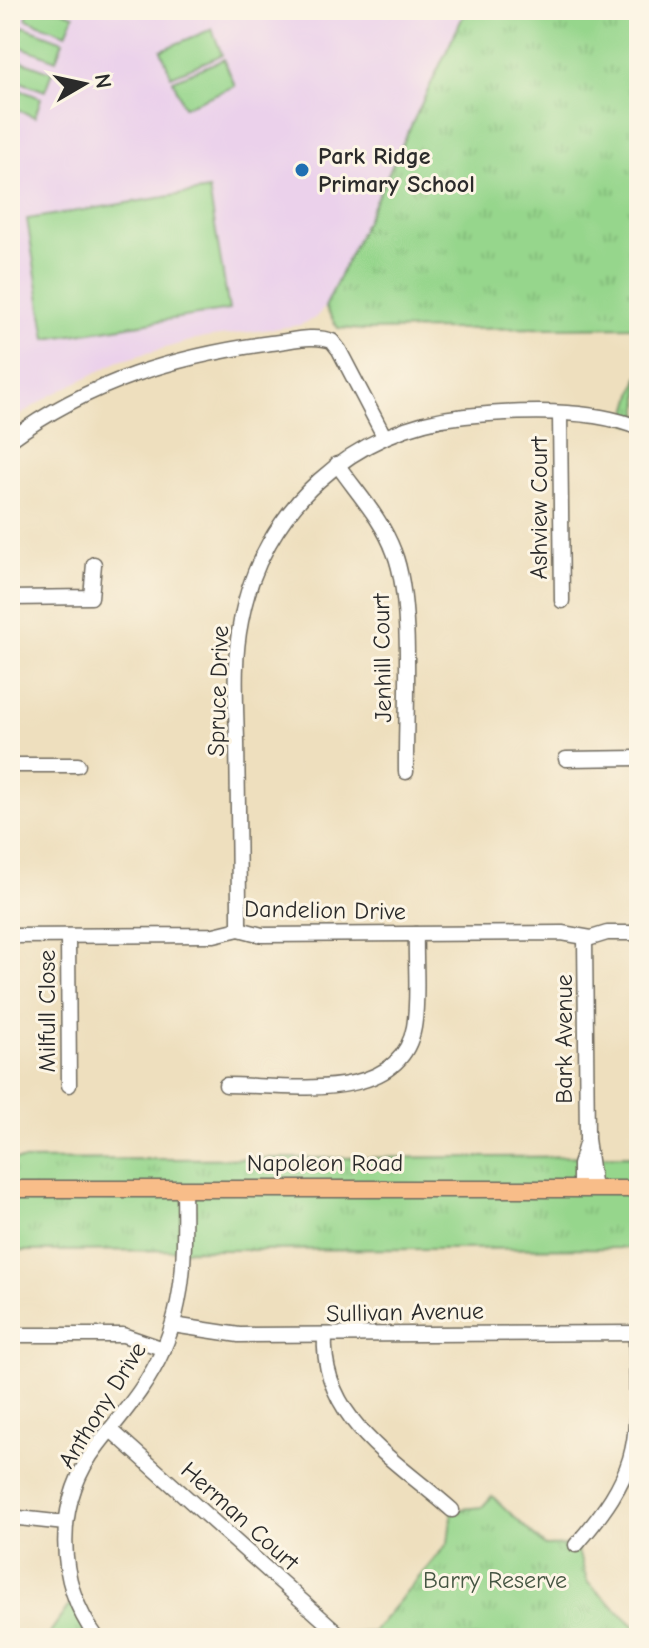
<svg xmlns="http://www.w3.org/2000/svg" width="649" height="1648" viewBox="0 0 649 1648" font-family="'Comic Neue',sans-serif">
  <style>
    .built { fill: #ebd1eb }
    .grass { fill: #96d68c; stroke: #60805c; stroke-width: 2 }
    .park { fill: url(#park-tufts); stroke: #60805c; stroke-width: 2 }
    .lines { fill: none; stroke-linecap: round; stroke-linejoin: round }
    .minor-casing { stroke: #6f6a5e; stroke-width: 17 }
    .major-casing { stroke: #6f6a5e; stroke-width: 19 }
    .minor { stroke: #fff; stroke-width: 14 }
    .major { stroke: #f8bd89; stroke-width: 16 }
    .poi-dot { fill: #1f6fb2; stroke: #fcf5e5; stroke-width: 3 }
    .labels { text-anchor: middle; stroke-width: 6; stroke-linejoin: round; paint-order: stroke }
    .poi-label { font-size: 24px; font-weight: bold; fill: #2b2b2b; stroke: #fcf5e5; text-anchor: start }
    .street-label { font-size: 24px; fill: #2b2b2b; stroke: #fcf5e5 }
    .park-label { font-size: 24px; fill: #465643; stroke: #fcf5e5 }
  </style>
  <defs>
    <pattern id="park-tufts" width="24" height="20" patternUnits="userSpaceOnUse" patternTransform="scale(2)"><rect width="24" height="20" fill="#96d68c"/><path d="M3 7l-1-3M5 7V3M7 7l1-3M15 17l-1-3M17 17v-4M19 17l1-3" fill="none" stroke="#81b879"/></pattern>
  </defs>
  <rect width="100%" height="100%" fill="#fcf5e5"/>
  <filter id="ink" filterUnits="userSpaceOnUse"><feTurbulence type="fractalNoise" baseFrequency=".0125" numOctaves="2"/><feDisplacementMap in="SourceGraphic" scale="16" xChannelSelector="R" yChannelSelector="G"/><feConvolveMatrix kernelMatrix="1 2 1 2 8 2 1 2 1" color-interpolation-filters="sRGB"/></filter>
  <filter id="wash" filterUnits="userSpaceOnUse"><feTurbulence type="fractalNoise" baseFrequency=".006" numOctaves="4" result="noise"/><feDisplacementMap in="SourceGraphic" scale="32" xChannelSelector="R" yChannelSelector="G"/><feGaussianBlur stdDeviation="1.8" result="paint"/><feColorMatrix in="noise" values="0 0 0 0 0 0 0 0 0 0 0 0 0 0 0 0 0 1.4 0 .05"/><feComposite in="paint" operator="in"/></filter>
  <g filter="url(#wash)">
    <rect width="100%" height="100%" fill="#eedfbe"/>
    <polygon class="built" points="10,10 466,10 325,307 315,318 300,325 197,339 119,361 50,396 10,421"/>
    <g class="grass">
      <polygon points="29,10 60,10 74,15 66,34 26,19"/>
      <polygon points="23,26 63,41 56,60 16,45"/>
      <polygon points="212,29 222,55 171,76 161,50"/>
      <polygon points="11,57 52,72 45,91 10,78"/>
      <polygon points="224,59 235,86 184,107 173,80"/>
      <polygon points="10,86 41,98 35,117 10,107"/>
      <polygon points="209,190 229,310 46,339 27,219"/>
    </g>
    <g class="park">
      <polygon points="466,10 639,10 639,327 363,330 338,328 325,307"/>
      <polygon points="639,374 639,418 636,426 625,422"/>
      <polygon points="639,1156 639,1248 10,1251 10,1160"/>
      <polygon points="492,1496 545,1546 576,1545 588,1583 639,1630 636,1638 340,1638 339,1634 373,1632 448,1543 452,1510 482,1507"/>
      <polygon points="75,1597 97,1638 46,1638"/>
    </g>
  </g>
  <g filter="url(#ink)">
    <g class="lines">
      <g class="minor-casing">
        <g id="minor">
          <polyline points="560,415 562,601"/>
          <path d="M 10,440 C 88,382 176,356 271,343 C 291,341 313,334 332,341 L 339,350 L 384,436"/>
          <path d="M 337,464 C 357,493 382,519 394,552 C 414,602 405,715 406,772"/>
          <polyline points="10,598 91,597 94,564"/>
          <polyline points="566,759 639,758"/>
          <polyline points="10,765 78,765"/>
          <path d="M 239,929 C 239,866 238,804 237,741 C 236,701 233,660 241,621 C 261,510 354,426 465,416 C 517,411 591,407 639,428"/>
          <polyline points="10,936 214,935 239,929 262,935 562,933 591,938 607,933 639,933"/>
          <polyline points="68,936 69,1085"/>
          <polyline points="585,938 587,1139 594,1189"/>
          <path d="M 226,1085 C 285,1085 400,1106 414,1027 C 419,997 415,964 416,934"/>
          <polyline points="580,1189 580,1165 586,1144"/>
          <polyline points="173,1325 239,1335 639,1333"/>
          <polyline points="10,1335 123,1335 164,1349"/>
          <path d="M 325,1335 C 320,1419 396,1460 452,1510"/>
          <polyline points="111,1430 339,1634"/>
          <polyline points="10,1517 65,1523"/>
          <path d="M 576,1545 C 648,1462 636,1437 636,1333"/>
          <path d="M 97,1638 C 55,1581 54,1502 98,1445 C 122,1414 147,1387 163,1350 C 186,1299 185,1244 184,1189"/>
        </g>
      </g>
      <g class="major-casing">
        <polyline id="major" points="10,1189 639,1189"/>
      </g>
      <use href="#minor" class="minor"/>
      <use href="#major" class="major"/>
    </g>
  </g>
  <circle class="poi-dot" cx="302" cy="170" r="8"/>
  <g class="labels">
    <g class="poi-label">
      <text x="318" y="164">Park Ridge<tspan x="318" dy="28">Primary School</tspan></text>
    </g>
    <g class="street-label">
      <text transform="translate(539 508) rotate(-90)" y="8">Ashview Court</text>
      <text transform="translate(382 658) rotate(-91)" y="8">Jenhill Court</text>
      <text transform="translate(218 691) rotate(-88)" y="8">Spruce Drive</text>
      <text transform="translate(325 910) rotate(1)" y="8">Dandelion Drive</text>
      <text transform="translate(47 1011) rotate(-90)" y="8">Milfull Close</text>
      <text transform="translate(564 1039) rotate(-90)" y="8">Bark Avenue</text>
      <text x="325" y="1171">Napoleon Road</text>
      <text transform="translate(405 1312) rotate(-1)" y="8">Sullivan Avenue</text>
      <text transform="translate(102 1405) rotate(-58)" y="8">Anthony Drive</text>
      <text transform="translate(240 1516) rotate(42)" y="8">Herman Court</text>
    </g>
    <g class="park-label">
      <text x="495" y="1588">Barry Reserve</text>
    </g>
  </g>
  <rect width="649" height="1648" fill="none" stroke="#fcf5e5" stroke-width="40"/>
  <g transform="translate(84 84) rotate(81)" stroke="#fcf5e5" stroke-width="6" paint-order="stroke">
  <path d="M0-6L14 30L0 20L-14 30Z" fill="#2b2b2b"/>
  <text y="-12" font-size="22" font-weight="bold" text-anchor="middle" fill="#2b2b2b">N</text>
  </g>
</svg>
